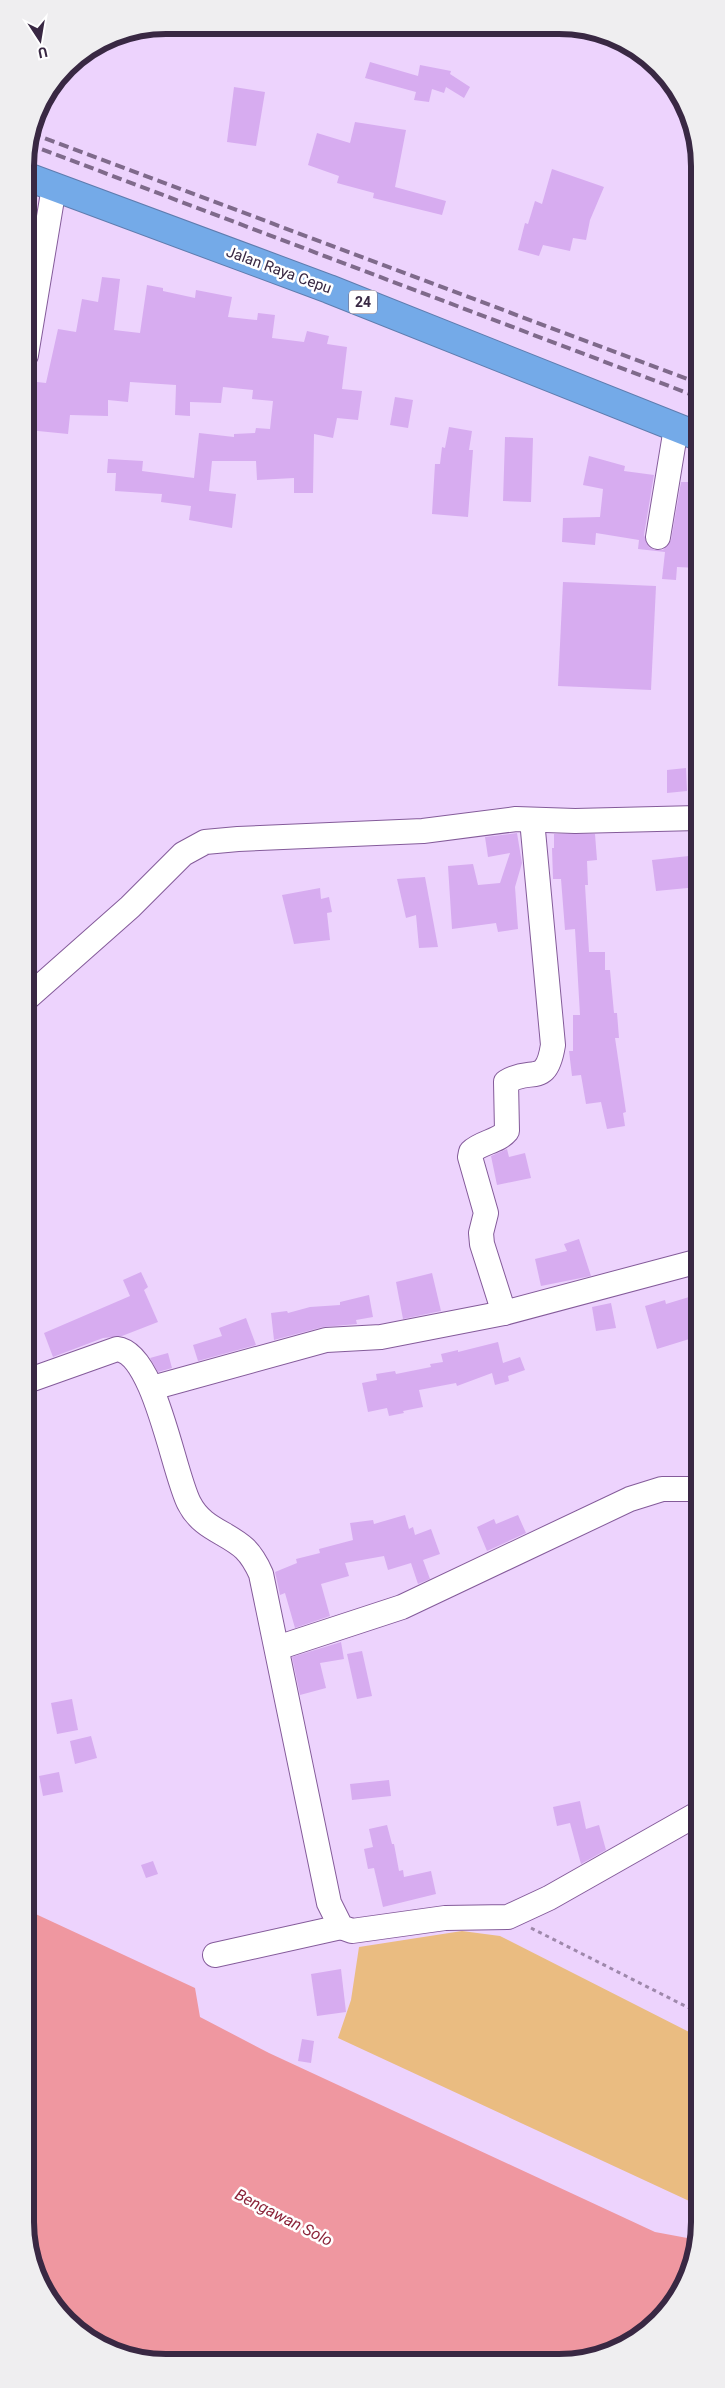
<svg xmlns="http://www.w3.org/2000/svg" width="725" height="2388" viewBox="0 0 725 2388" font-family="Roboto,sans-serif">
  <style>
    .green { fill: #eabc81 }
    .water { fill: #ef97a0 }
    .building { fill: #d7acf0 }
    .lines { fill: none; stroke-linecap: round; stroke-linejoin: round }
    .minor-casing { stroke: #845b9a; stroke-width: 26 }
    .highway-casing { stroke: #5f7cae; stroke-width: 30 }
    .path { stroke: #9e88ab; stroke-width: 3; stroke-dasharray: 4 4; stroke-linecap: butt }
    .minor { stroke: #fff; stroke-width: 24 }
    .highway { stroke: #74aae8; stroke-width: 28 }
    .rail { stroke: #7f6a8b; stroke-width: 4; stroke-dasharray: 10 5; stroke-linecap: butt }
    .labels { text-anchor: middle; stroke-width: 5; stroke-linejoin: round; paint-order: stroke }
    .shield { fill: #fff; stroke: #74687b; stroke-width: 1 }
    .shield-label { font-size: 14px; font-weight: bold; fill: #392843 }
    .street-label { font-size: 15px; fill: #392843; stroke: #fff }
    .water-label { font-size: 16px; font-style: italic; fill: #8c263b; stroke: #fff }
    .rim { fill: none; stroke: #392843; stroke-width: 6 }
  </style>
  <rect width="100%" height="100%" fill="#edd3fd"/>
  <polygon class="green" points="462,1931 500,1936 699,2037 700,2206 338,2038 351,2000 359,1947"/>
  <polygon class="water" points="27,1910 195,1988 200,2017 269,2053 655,2232 698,2240 689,2276 665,2315 630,2344 587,2360 138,2360 66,2322 28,2250"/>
  <g class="building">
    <polygon points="370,62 418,76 420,65 451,71 450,74 470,87 464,98 446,87 444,93 432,89 429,102 414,100 416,92 365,78"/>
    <polygon points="234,87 265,92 256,146 227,142"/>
    <polygon points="355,122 406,130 395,187 446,201 442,215 373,198 374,193 337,183 339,176 308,165 317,133 350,143"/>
    <polygon points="552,169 604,187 590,220 586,240 573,238 570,251 543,245 539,256 518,250 525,223 528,224 535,201 542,204"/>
    <polygon points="102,277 120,279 114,330 140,333 147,285 163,288 163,291 195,298 196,290 232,297 228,317 257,320 258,313 275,315 272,338 304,342 307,331 329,336 327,344 347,347 342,389 362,391 358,420 337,418 333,438 314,434 313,493 294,493 294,478 257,480 256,461 212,461 209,491 236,494 232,528 189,520 191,506 161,502 162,494 115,491 116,473 107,473 108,459 143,461 142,471 194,478 199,433 234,437 234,434 255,433 256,428 270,429 273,401 252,399 253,390 223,387 221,403 190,402 190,416 175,415 176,385 130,382 128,402 108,400 108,416 70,415 68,434 28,430 30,408 35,409 37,382 46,383 58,329 76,332 82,299 98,302"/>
    <polygon points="395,397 413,400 408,428 390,425"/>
    <polygon points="449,427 472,431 469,450 473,450 468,517 432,514 435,464 440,464 442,447 445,448"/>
    <polygon points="505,437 533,438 531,502 503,501"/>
    <polygon points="589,456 625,466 624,471 654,475 644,535 649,547 655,550 663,550 671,540 681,482 698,482 698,568 677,567 676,580 662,579 665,552 638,549 639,540 596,533 595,545 562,542 563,518 600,517 603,489 583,485"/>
    <polygon points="563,582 656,586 651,690 558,686"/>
    <polygon points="686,768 687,791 667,793 667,770"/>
    <polygon points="517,833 522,863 515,887 518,929 498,932 496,923 452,929 448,866 473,864 478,885 500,883 510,853 488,857 485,837"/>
    <polygon points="554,834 595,834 597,860 587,861 588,885 585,885 589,952 605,952 605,970 610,970 614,1013 617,1013 619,1038 615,1038 626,1112 623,1113 625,1126 607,1129 601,1102 586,1104 581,1075 572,1076 569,1051 573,1051 573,1015 580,1015 575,929 565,930 561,879 553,879 552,848 554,848"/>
    <polygon points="698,855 698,887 656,891 652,860"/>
    <polygon points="425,877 438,947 419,948 416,915 406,918 397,879"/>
    <polygon points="320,888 321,899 329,897 332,912 327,913 330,940 294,944 282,895"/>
    <polygon points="507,1149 509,1157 525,1153 531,1178 497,1185 491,1156"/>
    <polygon points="579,1239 591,1276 541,1286 535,1259 567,1251 564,1244"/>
    <polygon points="141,1272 148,1287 144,1290 158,1322 122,1336 103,1338 53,1357 44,1333 130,1296 123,1280"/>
    <polygon points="432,1273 441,1311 403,1319 396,1282"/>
    <polygon points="699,1294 699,1336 657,1349 645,1306 665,1300 666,1304"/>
    <polygon points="369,1295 373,1317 356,1320 357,1324 323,1327 274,1340 271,1313 287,1311 288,1313 310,1307 340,1305 340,1302"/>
    <polygon points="611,1303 616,1328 596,1331 592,1307"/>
    <polygon points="246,1318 256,1345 198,1361 193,1345 222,1336 219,1328"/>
    <polygon points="498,1342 503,1363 520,1357 525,1370 508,1376 509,1381 495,1385 492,1373 457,1386 456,1383 419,1390 423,1407 403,1411 404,1413 389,1416 387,1408 368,1412 362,1383 377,1380 376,1374 395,1371 396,1374 431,1367 430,1364 443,1362 441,1354 458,1350 458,1352"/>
    <polygon points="168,1353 172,1368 158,1372 150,1358"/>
    <polygon points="405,1515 409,1529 413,1527 415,1535 431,1529 440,1554 423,1560 430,1579 418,1584 411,1563 388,1570 384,1556 345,1563 349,1576 321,1584 330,1616 295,1628 285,1593 280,1595 275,1572 297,1563 296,1559 320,1553 319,1549 353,1540 350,1523 373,1520 374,1524"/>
    <polygon points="518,1515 526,1533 487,1551 477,1527 494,1519 496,1524"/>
    <polygon points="341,1642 344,1659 320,1663 326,1688 300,1695 292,1657"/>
    <polygon points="362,1651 372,1696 357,1699 347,1654"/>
    <polygon points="72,1699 78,1730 57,1734 51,1703"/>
    <polygon points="91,1736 97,1758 75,1764 70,1741"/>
    <polygon points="59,1772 63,1792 43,1796 39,1776"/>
    <polygon points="389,1780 391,1796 352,1800 350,1784"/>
    <polygon points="580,1801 586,1829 599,1825 606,1850 581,1864 570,1823 557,1826 553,1807"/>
    <polygon points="387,1825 392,1844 394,1844 399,1871 403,1870 404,1877 431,1871 436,1894 383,1907 374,1868 368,1869 364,1849 373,1847 369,1829"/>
    <polygon points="153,1861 158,1874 146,1878 141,1865"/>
    <polygon points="341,1969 346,2012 317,2016 311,1974"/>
    <polygon points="302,2039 314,2041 311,2063 298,2061"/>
  </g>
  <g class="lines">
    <g class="minor-casing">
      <g id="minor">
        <polyline points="26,355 54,187"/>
        <polyline points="658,537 676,428"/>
        <polyline points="26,999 130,907 183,854 205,842 238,839 423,831 516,819 575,821 698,818"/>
        <path d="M 504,1313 L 482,1244 L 481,1233 L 486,1213 L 470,1157 L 471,1152 C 481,1142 498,1142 507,1131 L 506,1082 C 532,1066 546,1088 553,1045 L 532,820"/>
        <path d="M 27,1381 L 117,1349 C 155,1353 173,1472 189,1503 C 202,1529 227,1532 245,1549 C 252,1556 257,1565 261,1574 L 329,1903 L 341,1927 L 352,1931 L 445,1918 L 508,1917 L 549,1898 L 699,1813"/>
        <polyline points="152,1388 326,1340 381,1337 504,1313 699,1261"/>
        <polyline points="277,1648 402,1607 630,1499 662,1489 699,1489"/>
        <polyline points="215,1955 341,1927"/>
      </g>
    </g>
    <g class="highway-casing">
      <polyline id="highway" points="25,176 329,289 698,436"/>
    </g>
    <polyline class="path" points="531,1928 699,2013"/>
    <use href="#minor" class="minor"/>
    <use href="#highway" class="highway"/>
    <g class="rail">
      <polyline points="31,133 698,383"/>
      <polyline points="28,144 698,397"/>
    </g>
  </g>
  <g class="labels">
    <rect class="shield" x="349" y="290.5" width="28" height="23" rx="4"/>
    <g class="shield-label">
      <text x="363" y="307">24</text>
    </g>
    <g class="street-label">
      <text transform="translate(279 270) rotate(20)" y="5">Jalan Raya Cepu</text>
    </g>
    <g class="water-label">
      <text transform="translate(284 2217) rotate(27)" y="6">Bengawan Solo</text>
    </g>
  </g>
  <path d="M0 0H725V2388H0ZM166 34H559A132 132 0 0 1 691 166V2222A132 132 0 0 1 559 2354H166A132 132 0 0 1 34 2222V166A132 132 0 0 1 166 34Z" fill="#efeef0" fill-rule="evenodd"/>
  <path class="rim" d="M166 34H559A132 132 0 0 1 691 166V2222A132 132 0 0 1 559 2354H166A132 132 0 0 1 34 2222V166A132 132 0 0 1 166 34Z"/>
  <g transform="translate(40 40) rotate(168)" stroke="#ffffff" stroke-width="4" paint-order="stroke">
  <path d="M0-4L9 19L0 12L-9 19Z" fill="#392843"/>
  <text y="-8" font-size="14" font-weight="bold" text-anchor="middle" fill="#392843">U</text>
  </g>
</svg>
